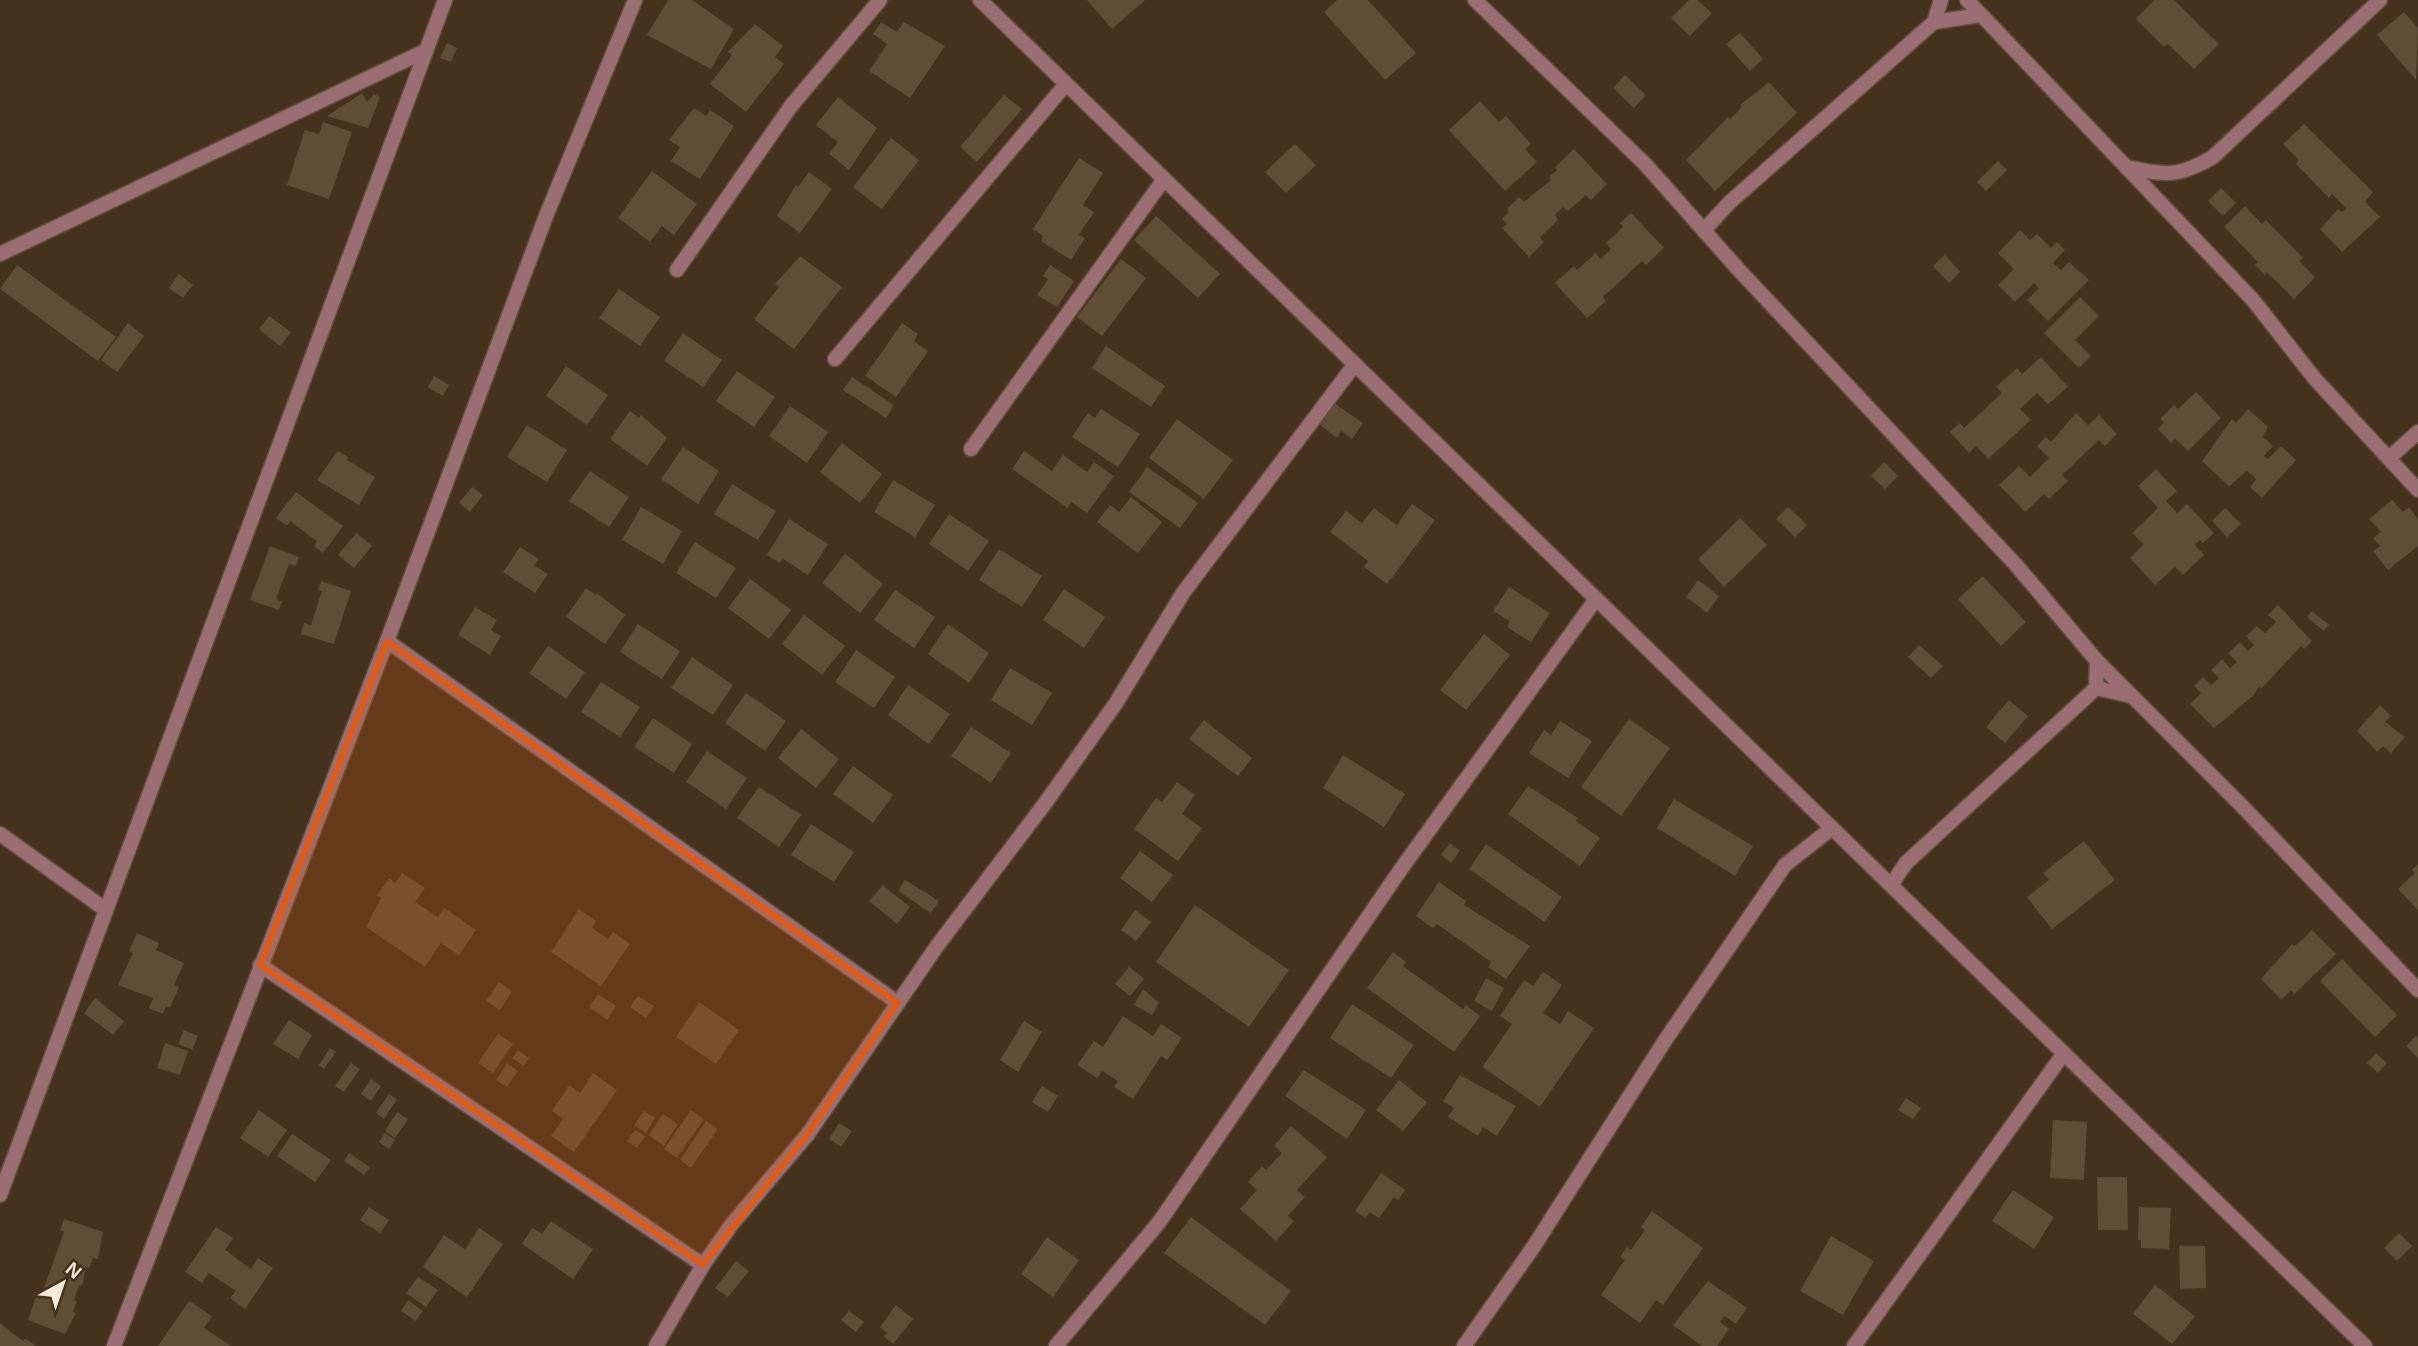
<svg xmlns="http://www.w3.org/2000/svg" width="2418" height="1346" viewBox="0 0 2418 1346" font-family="Arial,sans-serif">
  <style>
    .building { fill: #5f4d36 }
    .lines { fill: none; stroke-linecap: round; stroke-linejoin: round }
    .minor-casing { stroke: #604f3c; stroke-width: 17 }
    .minor { stroke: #9a6e73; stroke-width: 14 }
    .marked { fill: #e8590c; fill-opacity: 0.2; stroke: #e8590c; stroke-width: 5; stroke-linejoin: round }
  </style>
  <rect width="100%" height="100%" fill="#44321d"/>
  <g class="building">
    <polygon points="668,0 692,0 734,29 711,69 647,35"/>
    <polygon points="1087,0 1145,0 1112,29"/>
    <polygon points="1337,0 1368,0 1416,53 1385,80 1324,12"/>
    <polygon points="1689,0 1697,0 1712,13 1690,36 1671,18"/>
    <polygon points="2154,0 2174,0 2219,44 2194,69 2168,44 2164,47 2136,19"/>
    <polygon points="2404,12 2418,28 2416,80 2377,35"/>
    <polygon points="881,22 897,32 904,22 945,46 910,98 869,71 887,44 873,34"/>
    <polygon points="755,24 783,46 775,57 784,64 746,112 710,84 732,55 728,52"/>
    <polygon points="1740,33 1763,59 1750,71 1726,44"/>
    <polygon points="447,43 457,48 451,62 440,58"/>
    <polygon points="1625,75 1646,95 1634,108 1613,88"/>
    <polygon points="1769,82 1797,113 1715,191 1686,160 1728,117 1730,119 1742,107 1740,105"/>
    <polygon points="362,93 367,102 374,94 380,97 368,128 327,116"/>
    <polygon points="1004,95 1022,109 977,162 960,147"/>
    <polygon points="838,97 877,128 849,170 829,154 838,142 816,125"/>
    <polygon points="1480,101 1499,122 1506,116 1531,144 1525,149 1537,162 1505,191 1449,130"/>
    <polygon points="694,108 706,116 710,110 734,126 700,179 671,161 680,147 669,140"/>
    <polygon points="323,122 352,132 329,199 287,185 305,130 319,134"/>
    <polygon points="2304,124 2373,192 2365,202 2380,217 2342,252 2320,229 2338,209 2342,212 2347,209 2332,194 2329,198 2296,164 2299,160 2283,144"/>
    <polygon points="891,138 919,160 882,209 853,187"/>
    <polygon points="1295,144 1316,165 1286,193 1265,172"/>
    <polygon points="1574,149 1607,184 1591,200 1586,195 1568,211 1563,207 1555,215 1558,220 1540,237 1544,242 1529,257 1502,228 1507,224 1502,219 1509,212 1507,209 1519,197 1524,202 1551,180 1549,177 1557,170 1555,167"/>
    <polygon points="1079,158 1103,173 1083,205 1094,212 1079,235 1085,238 1071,260 1041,241 1043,236 1033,229"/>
    <polygon points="1998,161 2007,170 1986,191 1977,182"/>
    <polygon points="652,171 697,204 674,235 662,226 650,242 618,218"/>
    <polygon points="809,172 832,189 800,233 777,216 796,185 798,187"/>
    <polygon points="2221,188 2236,203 2223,216 2208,201"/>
    <polygon points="2245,206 2262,224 2266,220 2303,258 2299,261 2315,277 2294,299 2267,272 2265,275 2255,265 2258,262 2224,227"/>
    <polygon points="1631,213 1664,248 1646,265 1642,261 1603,297 1606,301 1587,318 1555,283 1574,266 1577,270 1596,253 1601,259 1611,249 1606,243 1623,227 1620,223"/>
    <polygon points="1156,216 1220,274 1198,298 1134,240"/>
    <polygon points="2020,230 2030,240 2037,234 2051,248 2057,242 2065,250 2053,263 2061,270 2069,262 2089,280 2048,321 2027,300 2039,288 2034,283 2015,302 1998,285 2014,269 1998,253"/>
    <polygon points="1945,255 1960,272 1949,283 1933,266"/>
    <polygon points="800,256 842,287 794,349 754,319 779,287 775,284"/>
    <polygon points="1121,259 1146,278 1102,336 1077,317"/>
    <polygon points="17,265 116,337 98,361 0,289"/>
    <polygon points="1050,265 1074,281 1057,307 1037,295 1048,279 1043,276"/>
    <polygon points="179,274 193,285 183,298 169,288"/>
    <polygon points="619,289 660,317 640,346 599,318"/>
    <polygon points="2080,297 2099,316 2075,340 2091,356 2079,368 2044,333"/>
    <polygon points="269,316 291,332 280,346 259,329"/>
    <polygon points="128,323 144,336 117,372 101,360"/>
    <polygon points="902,323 918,334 914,341 928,351 896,397 865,376"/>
    <polygon points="683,333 722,360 703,387 664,361"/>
    <polygon points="1106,346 1165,386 1151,407 1092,368"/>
    <polygon points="2041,357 2068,387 2048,404 2037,393 2020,409 2031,420 1988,459 1976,446 1969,453 1950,432 1960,423 1964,428 2002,393 1996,387 2017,368 2022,374"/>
    <polygon points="566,366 608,395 587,425 546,396"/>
    <polygon points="737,371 775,397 754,427 716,401"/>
    <polygon points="434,376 449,385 443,396 428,387"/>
    <polygon points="852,377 894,405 886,418 843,390"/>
    <polygon points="2196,392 2221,418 2188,451 2175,439 2171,443 2158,429 2164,422 2160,419 2174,405 2178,409"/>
    <polygon points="1334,403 1363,423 1352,439 1341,431 1337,438 1319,424"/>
    <polygon points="790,406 828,432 807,463 769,436"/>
    <polygon points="1101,409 1140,434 1118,467 1072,437 1088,413 1095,418"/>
    <polygon points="2248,409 2268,427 2263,437 2273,446 2264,456 2268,459 2281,446 2296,460 2262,498 2250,487 2256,479 2247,471 2229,486 2202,461 2232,419 2236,423"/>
    <polygon points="630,411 639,418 641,415 667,438 647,466 610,439"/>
    <polygon points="2076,413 2088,425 2099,415 2117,434 2105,446 2099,440 2062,475 2068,481 2049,499 2044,494 2025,512 1999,485 2019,466 2030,477 2049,458 2037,446 2046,437 2051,442"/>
    <polygon points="1177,419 1233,460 1204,499 1149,458"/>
    <polygon points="527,425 567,450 547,482 507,457"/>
    <polygon points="842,443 882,474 860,503 820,472"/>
    <polygon points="683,447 719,471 698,504 661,479"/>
    <polygon points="338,451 348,457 347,460 375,477 359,505 317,480"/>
    <polygon points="1024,451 1052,471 1063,455 1087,472 1094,462 1114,476 1087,513 1071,502 1068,508 1012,469"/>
    <polygon points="1884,462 1898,476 1885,489 1871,476"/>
    <polygon points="1147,467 1198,503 1180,528 1129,492"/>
    <polygon points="2156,469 2177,491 2166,501 2177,513 2187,504 2214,533 2203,543 2200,540 2195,545 2204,555 2183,575 2175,567 2155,585 2130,558 2144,544 2132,533 2158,508 2138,486"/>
    <polygon points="590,471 629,497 609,527 569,501"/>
    <polygon points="893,480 935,505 915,537 874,512"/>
    <polygon points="732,484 776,511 758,540 714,514"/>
    <polygon points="472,487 483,495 470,512 459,503"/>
    <polygon points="296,492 343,526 323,553 314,546 317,541 290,521 287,526 276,518"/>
    <polygon points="1131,497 1162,522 1138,553 1097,522 1110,505 1119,512"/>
    <polygon points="2392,500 2403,512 2409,507 2418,519 2418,546 2388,570 2373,551 2380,546 2373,538 2381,532 2369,519"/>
    <polygon points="1412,504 1435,520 1387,584 1364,567 1368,561 1330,532 1346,511 1362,523 1374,508 1397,525"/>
    <polygon points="641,507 682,531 663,564 622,540"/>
    <polygon points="1788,507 1807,525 1795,537 1776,519"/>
    <polygon points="2225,508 2241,524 2227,537 2212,521"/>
    <polygon points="949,514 989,541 968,571 929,544"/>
    <polygon points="1740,518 1767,545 1724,587 1698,559"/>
    <polygon points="789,519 828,544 808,575 783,559 780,563 767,555"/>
    <polygon points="356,533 372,546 354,568 338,555"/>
    <polygon points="695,542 736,568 716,598 676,573"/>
    <polygon points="270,546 299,557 296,566 289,564 276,599 282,602 279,610 250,600"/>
    <polygon points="520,547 539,559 534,565 548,574 535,593 503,572"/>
    <polygon points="999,549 1042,576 1022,607 979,580"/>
    <polygon points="845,554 883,584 860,613 822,583"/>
    <polygon points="1983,576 2026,622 2001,646 1958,599"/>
    <polygon points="750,579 791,610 769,639 728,608"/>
    <polygon points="1698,580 1719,596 1707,613 1686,597"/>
    <polygon points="321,581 351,591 334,644 301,634 304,623 311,625 322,591 318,590"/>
    <polygon points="1509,587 1550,613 1531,642 1507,627 1510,621 1493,611"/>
    <polygon points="586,588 596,595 597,593 625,615 605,644 566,617"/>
    <polygon points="1064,589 1105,617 1084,648 1043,620"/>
    <polygon points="895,590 935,617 914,648 874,620"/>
    <polygon points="2278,605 2312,641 2304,649 2301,646 2261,689 2259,686 2254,695 2214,728 2190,704 2201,693 2194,686 2203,677 2211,685 2219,678 2211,670 2222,659 2230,668 2237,662 2228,653 2240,642 2248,651 2254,645 2246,636 2257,626 2265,633 2276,622 2268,615"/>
    <polygon points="475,607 497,620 491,630 501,636 490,655 458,635"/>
    <polygon points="2312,611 2329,625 2324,631 2307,617"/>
    <polygon points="804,615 845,646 822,675 782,644"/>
    <polygon points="638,624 680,651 662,679 620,652"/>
    <polygon points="948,624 989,653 969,683 928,654"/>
    <polygon points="1484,634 1510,655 1466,710 1440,690"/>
    <polygon points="1919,645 1943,666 1931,678 1908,657"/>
    <polygon points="548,646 585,672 566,699 529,673"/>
    <polygon points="856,650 895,677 874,708 835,682"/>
    <polygon points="692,657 733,685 713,715 671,688"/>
    <polygon points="1010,668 1052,693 1032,725 991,700"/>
    <polygon points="601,682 640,707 620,737 581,712"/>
    <polygon points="908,685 950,714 929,744 888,715"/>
    <polygon points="746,693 786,721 765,751 725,723"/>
    <polygon points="2009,700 2028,716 2005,743 1986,727"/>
    <polygon points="2380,705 2391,716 2385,722 2405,737 2391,753 2383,746 2377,752 2357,731"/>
    <polygon points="653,718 692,744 674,773 634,747"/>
    <polygon points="1629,719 1670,748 1621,816 1581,787"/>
    <polygon points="1204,720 1252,758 1238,776 1189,739"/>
    <polygon points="1560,721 1592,741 1568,778 1529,753 1544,730 1551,735"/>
    <polygon points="971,727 1011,753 991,783 951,756"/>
    <polygon points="801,729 839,759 816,788 778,758"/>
    <polygon points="707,751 747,778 726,809 686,782"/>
    <polygon points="1343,755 1405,794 1384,827 1323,788"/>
    <polygon points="853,766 893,795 873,823 833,794"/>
    <polygon points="1177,782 1195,795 1182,814 1202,828 1178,861 1134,829 1156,798 1162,802"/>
    <polygon points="1528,786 1578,818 1576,821 1600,838 1580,866 1508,814"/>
    <polygon points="759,787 801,815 779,847 737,818"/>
    <polygon points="1674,799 1753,846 1735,876 1657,828"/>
    <polygon points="811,824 854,852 834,882 791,855"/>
    <polygon points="2084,841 2115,880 2052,929 2027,897 2049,880 2043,873"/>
    <polygon points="1450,843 1460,851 1451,863 1441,855"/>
    <polygon points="1486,844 1562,897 1544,922 1469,869"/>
    <polygon points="1140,851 1173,875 1152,902 1120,878"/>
    <polygon points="2418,864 2418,910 2398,889 2415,873 2412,870"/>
    <polygon points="402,873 425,888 415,902 438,917 444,908 476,930 459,955 441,943 425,967 366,927 381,898 377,896 389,878 395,883"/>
    <polygon points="905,880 939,901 931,913 898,891"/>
    <polygon points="1439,882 1466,901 1464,905 1530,946 1506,979 1488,967 1491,962 1437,924 1433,928 1416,916"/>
    <polygon points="883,885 910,907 897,924 869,901"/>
    <polygon points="1195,905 1289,970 1249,1027 1156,962"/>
    <polygon points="579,909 596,921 592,928 608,939 613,932 630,944 601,986 551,952"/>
    <polygon points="1135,910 1151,922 1136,941 1121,930"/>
    <polygon points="2312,930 2336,954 2294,994 2291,990 2281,1000 2261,979 2292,944 2295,946"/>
    <polygon points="137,933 159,943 156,950 184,963 174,985 179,987 170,1008 166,1006 163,1014 149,1008 153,998 118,985 133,953 129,951"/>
    <polygon points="1393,952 1406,962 1403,966 1463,1009 1466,1005 1480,1016 1454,1052 1367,988"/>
    <polygon points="2342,959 2397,1015 2375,1037 2320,981"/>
    <polygon points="1129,967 1144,979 1130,996 1115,984"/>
    <polygon points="1543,972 1562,985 1543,1013 1560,1024 1568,1011 1594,1028 1540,1107 1482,1067 1512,1024 1500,1016 1524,980 1533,986"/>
    <polygon points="1486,978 1504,988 1492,1011 1474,1001"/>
    <polygon points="499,982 512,991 500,1010 486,1001"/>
    <polygon points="1143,989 1159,1003 1152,1015 1134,1005"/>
    <polygon points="598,994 616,1006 607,1020 589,1007"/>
    <polygon points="638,996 654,1006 646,1018 630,1007"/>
    <polygon points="95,998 124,1021 113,1035 84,1013"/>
    <polygon points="699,1002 739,1030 716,1064 676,1037"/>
    <polygon points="1352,1004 1414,1045 1391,1078 1330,1038"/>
    <polygon points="1123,1016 1153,1036 1161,1024 1182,1038 1167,1060 1161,1056 1133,1099 1114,1087 1118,1081 1102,1071 1097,1078 1077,1065 1094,1041 1103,1047"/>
    <polygon points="289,1020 312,1035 298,1059 273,1044"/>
    <polygon points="1024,1021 1042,1032 1018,1072 1000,1060"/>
    <polygon points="184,1030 198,1036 192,1050 178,1044"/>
    <polygon points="498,1034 513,1044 493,1073 478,1063"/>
    <polygon points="2416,1036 2418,1037 2418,1058 2406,1046"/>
    <polygon points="165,1043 188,1051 180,1075 157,1068"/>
    <polygon points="330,1048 336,1052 324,1069 319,1065"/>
    <polygon points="518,1050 529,1058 524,1066 512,1058"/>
    <polygon points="2376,1053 2387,1063 2378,1073 2367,1063"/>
    <polygon points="351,1063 360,1069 344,1092 335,1086"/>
    <polygon points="507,1063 518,1071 507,1087 496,1080"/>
    <polygon points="1304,1070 1366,1110 1347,1139 1285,1096"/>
    <polygon points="593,1073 617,1090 574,1152 551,1136 563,1119 552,1111 569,1085 580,1093"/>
    <polygon points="1460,1075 1516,1106 1497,1136 1483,1127 1478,1136 1448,1117 1454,1108 1443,1101"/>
    <polygon points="371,1079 381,1086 371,1101 361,1094"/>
    <polygon points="1399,1080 1427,1102 1403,1131 1376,1110"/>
    <polygon points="1042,1086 1058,1096 1048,1112 1032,1102"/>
    <polygon points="389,1094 397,1099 384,1119 376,1113"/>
    <polygon points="1906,1098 1921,1108 1913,1119 1898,1110"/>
    <polygon points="259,1110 287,1130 268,1157 240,1138"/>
    <polygon points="691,1110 704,1119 677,1158 664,1149"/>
    <polygon points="644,1111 655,1118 646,1133 634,1125"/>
    <polygon points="397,1112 408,1119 395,1138 385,1131"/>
    <polygon points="663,1114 678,1124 664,1146 649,1135"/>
    <polygon points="2053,1120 2087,1122 2084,1180 2050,1178"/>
    <polygon points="706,1121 718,1129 691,1168 680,1160"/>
    <polygon points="839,1123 852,1131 841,1147 829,1139"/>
    <polygon points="1291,1126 1327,1157 1297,1190 1305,1197 1288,1216 1294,1221 1276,1241 1240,1209 1257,1190 1248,1182 1262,1166 1266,1170 1282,1153 1274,1146"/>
    <polygon points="635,1130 645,1136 637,1148 627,1141"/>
    <polygon points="385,1133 395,1140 389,1149 379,1142"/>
    <polygon points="292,1134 331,1160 315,1182 277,1156"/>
    <polygon points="349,1153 370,1167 364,1175 344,1161"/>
    <polygon points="1381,1173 1405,1190 1398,1200 1394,1197 1379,1218 1370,1212 1365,1218 1355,1211"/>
    <polygon points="2097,1177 2127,1177 2128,1230 2098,1230"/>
    <polygon points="2013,1190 2054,1217 2034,1249 1992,1221"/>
    <polygon points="369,1207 389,1220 380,1233 360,1220"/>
    <polygon points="2139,1207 2171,1208 2169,1249 2141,1248 2141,1240 2138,1240"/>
    <polygon points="1652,1211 1703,1248 1663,1305 1656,1300 1640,1323 1601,1295 1625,1260 1620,1257 1627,1247 1631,1250 1645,1230 1641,1227"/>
    <polygon points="1191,1217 1291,1291 1265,1325 1164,1253"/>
    <polygon points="64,1219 103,1232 98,1259 93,1258 89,1268 86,1267 82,1286 79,1285 74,1300 77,1301 73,1312 76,1313 65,1334 28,1320 36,1297 40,1299 64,1232 60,1230"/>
    <polygon points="551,1221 593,1249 573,1279 522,1244 532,1228 542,1234"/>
    <polygon points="216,1227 233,1238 225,1250 251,1269 258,1258 273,1268 245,1309 230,1298 236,1291 209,1273 202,1283 185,1272"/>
    <polygon points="479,1228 503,1244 467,1297 423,1267 444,1235 465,1249"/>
    <polygon points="2399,1233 2412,1246 2397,1261 2384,1248"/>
    <polygon points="1831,1236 1874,1261 1843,1315 1800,1291"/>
    <polygon points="1047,1237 1079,1260 1053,1297 1021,1274"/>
    <polygon points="2179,1246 2205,1246 2206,1288 2180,1289"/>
    <polygon points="736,1261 749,1271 728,1297 715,1288"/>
    <polygon points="418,1277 438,1290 426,1307 406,1293"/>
    <polygon points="1708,1281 1747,1308 1736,1324 1724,1316 1720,1322 1729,1329 1717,1346 1702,1346 1673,1325"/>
    <polygon points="2155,1285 2195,1316 2172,1344 2133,1314"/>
    <polygon points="408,1300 423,1311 416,1321 401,1311"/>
    <polygon points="189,1301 212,1316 204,1328 231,1346 158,1346"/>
    <polygon points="896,1305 913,1319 893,1344 884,1336 887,1333 880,1327"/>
    <polygon points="849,1311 864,1322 856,1332 841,1320"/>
    <polygon points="0,1323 23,1341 25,1338 36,1346 0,1346"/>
  </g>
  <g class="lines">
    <g class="minor-casing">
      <g id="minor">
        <polyline points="980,0 2365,1346"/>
        <polyline points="1475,0 1645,164 1738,269 2016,565 2097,661 2242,806 2418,990"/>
        <polyline points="1967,0 2253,300 2315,379 2418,490"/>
        <polyline points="1934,22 1981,15"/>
        <path d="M 2126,167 C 2166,175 2177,178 2213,157 L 2380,0"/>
        <polyline points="1705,229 1730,202 1934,22 1941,0"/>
        <polyline points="0,254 425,51"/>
        <polyline points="677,270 791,106 880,0"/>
        <polyline points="835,359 1066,84"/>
        <polyline points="971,449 1164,179"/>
        <polyline points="2389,458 2418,432"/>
        <polyline points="387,641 898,1003"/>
        <polyline points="2096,688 2131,696"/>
        <polyline points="0,834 106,910"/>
        <polyline points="1891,885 1906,863 2096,688 2097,661"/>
        <polyline points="260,965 703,1265"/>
        <polyline points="0,1195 445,0"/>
        <polyline points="114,1346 387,641 546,216 635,0"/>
        <polyline points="656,1346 703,1265 732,1224 808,1134 937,946 1046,802 1116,703 1183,593 1355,364"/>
        <polyline points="1056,1346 1160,1221 1401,869 1596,599"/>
        <polyline points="1464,1346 1534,1246 1664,1042 1785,865 1832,828"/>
        <polyline points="1854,1346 2064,1053"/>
      </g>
    </g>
    <use href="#minor" class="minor"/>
  </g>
  <path class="marked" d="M 387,641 L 898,1003 L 808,1134 L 703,1265 L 260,965 Z"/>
  <g transform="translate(63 1283) rotate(40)" stroke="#44321d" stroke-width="5" paint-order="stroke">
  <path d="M0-5L12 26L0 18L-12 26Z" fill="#f5e9dc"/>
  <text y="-10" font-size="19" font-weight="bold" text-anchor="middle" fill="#f5e9dc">N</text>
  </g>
</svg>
